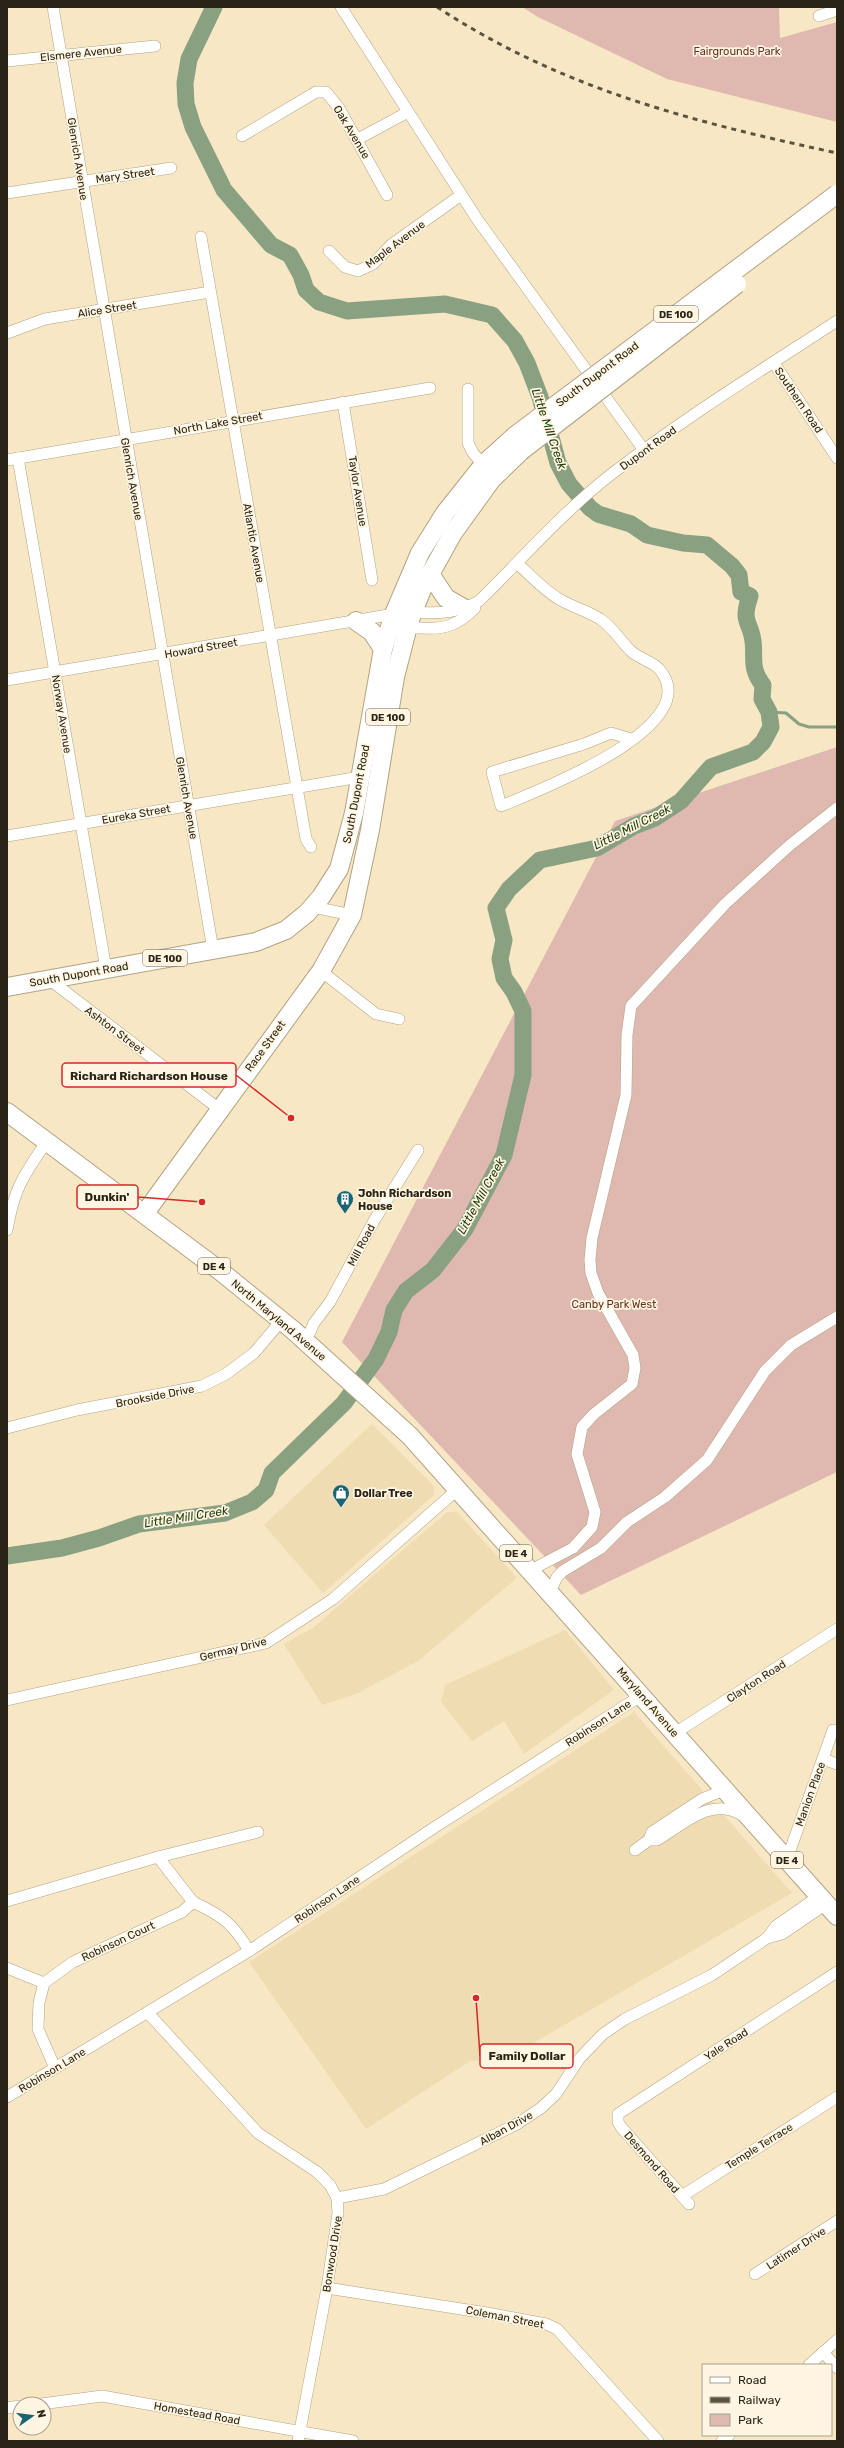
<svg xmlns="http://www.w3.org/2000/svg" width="844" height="2448" viewBox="0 0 844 2448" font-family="Rubik,sans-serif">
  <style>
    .built { fill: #efdcb2 }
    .green { fill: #dfb9af }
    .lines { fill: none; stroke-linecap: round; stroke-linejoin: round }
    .stream { stroke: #89a081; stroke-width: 3 }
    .river { stroke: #89a081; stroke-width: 17 }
    .minor-casing { stroke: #b2a382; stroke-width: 12 }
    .primary-casing { stroke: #b2a382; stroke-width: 20 }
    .minor { stroke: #fff; stroke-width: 11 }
    .primary { stroke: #fff; stroke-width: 18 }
    .rail { stroke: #5b523f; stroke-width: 3; stroke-dasharray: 5 5; stroke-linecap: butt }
    .primary-bridge-casing { stroke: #b2a382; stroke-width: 20; stroke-linecap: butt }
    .primary-bridge { stroke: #fff; stroke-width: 18 }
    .labels { text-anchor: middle; stroke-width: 3.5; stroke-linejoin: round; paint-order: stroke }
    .shield { fill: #fff5e0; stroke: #6a6353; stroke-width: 1 }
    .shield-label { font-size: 10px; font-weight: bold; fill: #2a2416 }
    .park-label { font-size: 11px; fill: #673123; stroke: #fff5e0 }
    .street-label { font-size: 11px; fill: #2a2416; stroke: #fff5e0 }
    .poi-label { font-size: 11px; font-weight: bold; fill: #2a2416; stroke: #fff5e0; text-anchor: start }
    .water-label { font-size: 12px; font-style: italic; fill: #1c3b0c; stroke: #fff5e0 }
    .leader { fill: none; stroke: #d62828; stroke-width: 1.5 }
    .callout-dot { fill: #d62828; stroke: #fff5e0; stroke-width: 1.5 }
    .callout { fill: #fff5e0; stroke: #d62828; stroke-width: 1.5 }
    .callout-label { font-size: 12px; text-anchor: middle; font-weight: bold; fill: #2a2416 }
  </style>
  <rect width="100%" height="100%" fill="#f7e7c4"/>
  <g class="built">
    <polygon points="372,1424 434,1486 434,1495 323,1593 264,1525"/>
    <polygon points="447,1512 457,1512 517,1578 418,1661 356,1694 322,1705 284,1644 314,1627"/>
    <polygon points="565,1630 614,1690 524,1754 504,1721 472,1741 441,1702 445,1685"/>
    <polygon points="634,1712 792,1893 504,2060 470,2061 366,2129 249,1962"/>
  </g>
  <g class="green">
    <polygon points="522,7 779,7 780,38 837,22 837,122 667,79 538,17"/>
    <polygon points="837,747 837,1472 581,1595 342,1342 615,821"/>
  </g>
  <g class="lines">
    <polyline class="stream" points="769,712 786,713 799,724 809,727 837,727"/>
    <path class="river" d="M 7,1556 L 62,1548 L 99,1538 L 139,1524 L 225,1513 L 252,1502 L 266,1490 L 272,1473 L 344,1403 L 376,1359 L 389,1332 L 394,1310 L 406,1291 L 433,1270 L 465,1229 L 504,1155 L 523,1075 L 523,1011 L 514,992 L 504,978 L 500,959 L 504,940 L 496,908 L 509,889 L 540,860 L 597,848 L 634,826 L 655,818 L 681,801 L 711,767 L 753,752 L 763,742 L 771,727 L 769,712 L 762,699 L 763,685 C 747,665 758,653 751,632 C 749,625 746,622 746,614 C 746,609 748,602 750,596 L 741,592 L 739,575 L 732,566 L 707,545 L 683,543 L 647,535 L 631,524 L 598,514 L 590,508 L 569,484 L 558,463 L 540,397 L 527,363 L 515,341 L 492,315 L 445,304 L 347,311 L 319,302 L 306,290 L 301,275 L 290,255 L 271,245 L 224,190 L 193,127 L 186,104 L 185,83 L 189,59 L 214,7"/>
    <g class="minor-casing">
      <g id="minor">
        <polyline points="53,7 213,950"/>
        <polyline points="341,7 477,219 644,450"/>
        <polyline points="819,16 837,10"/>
        <polyline points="7,61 155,46"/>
        <polyline points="242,136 316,92 326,92 339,108 387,195"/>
        <polyline points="358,139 408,112"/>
        <polyline points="7,193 171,168"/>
        <polyline points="201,237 306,839 311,847"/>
        <polyline points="329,251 345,267 358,271 373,264 391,245 461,195"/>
        <polyline points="7,333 45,319 210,292"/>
        <polyline points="774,363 837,458"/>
        <polyline points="468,389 468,443 473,453 487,469"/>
        <polyline points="343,402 372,580"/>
        <polyline points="18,458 106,969"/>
        <polyline points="7,460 430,388"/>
        <path d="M 518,564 C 531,576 544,590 559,599 C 572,607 588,611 600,619 C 613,627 621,642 632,652 C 640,659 654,662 660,670 C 707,727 537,791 501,806 L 492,772 L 584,744 L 611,733 L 631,739"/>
        <path d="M 404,624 C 409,628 416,628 422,628 C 444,630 460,624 475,608"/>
        <path d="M 7,680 L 394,614 C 429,610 446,619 479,601 C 522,559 562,513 609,476 C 681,420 760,371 837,321"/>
        <polyline points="7,836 360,777"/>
        <polyline points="313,907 352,915"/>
        <polyline points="321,971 376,1014 399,1019"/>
        <polyline points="50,980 219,1109"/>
        <path d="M 7,1230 C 14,1188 24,1175 47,1141"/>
        <polyline points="306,1341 314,1323 330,1302 375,1219 418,1150"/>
        <polyline points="7,1428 77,1410 202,1386 226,1374 254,1353 282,1320"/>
        <polyline points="531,1570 573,1548 592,1527 595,1512 577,1454 582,1427 594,1414 632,1384 635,1368 633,1355 598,1293 591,1273 590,1260 592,1238 626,1095 627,1035 631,1006 725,904 790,845 837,808"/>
        <polyline points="550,1592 557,1577 563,1571 601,1548 627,1522 665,1497 707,1460 765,1371 791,1345 837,1317"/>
        <polyline points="7,1700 266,1643 333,1599 458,1489"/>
        <polyline points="675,1733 837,1629"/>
        <polyline points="823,1759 837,1764"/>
        <polyline points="649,1840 652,1832 702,1799 724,1790"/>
        <path d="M 635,1850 L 649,1840 L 657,1840 C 684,1824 711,1796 742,1815"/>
        <polyline points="158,1857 193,1902"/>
        <polyline points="787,1859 833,1730"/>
        <polyline points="7,1901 158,1857 258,1832"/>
        <polyline points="767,1938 776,1926 819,1896"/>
        <polyline points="7,1968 44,1983"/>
        <polyline points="148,2013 258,2133 317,2172 330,2185 337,2198 338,2213 327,2288 298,2441"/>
        <path d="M 55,2068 L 38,2029 L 39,2003 L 44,1983 L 73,1962 L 182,1912 L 193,1902 C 221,1915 233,1923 249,1951"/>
        <polyline points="7,2097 249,1951 435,1827 642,1695"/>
        <polyline points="682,2196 837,2097"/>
        <polyline points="337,2198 384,2189 517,2124 541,2108 556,2094 580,2058 603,2034 625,2019 712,1975 767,1938 782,1934 826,1904"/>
        <polyline points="689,2204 621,2127 618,2122 618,2114 837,1972"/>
        <polyline points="755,2274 837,2221"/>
        <polyline points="327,2288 487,2313 546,2324 557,2329 658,2441"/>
        <polyline points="823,2352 837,2368"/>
        <polyline points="809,2365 837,2340"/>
        <polyline points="41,2404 102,2396 353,2441"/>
        <polyline points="7,2408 20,2406"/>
        <polyline points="722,2441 729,2435"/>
      </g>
    </g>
    <g class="primary-casing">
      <g id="primary">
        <polyline points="430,574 446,598 465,609"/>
        <polyline points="356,621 372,632 383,649"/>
        <polyline points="7,987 256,942 286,930 307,913 321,897 339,869 354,813 383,649 394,614 420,553 445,513 484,464 516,435"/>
        <polyline points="7,1112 219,1270 293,1330 410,1436 837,1916"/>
        <polyline points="145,1213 321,971 352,915 370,830 395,677 409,622 423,587 453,533 492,479 521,451"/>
      </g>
    </g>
    <use href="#minor" class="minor"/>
    <use href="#primary" class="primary"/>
    <path class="rail" d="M 437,7 C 562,89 693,122 837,153"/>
    <g class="primary-bridge-casing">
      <g id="primary-bridge">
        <polyline points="516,435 837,194"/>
        <polyline points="521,451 737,284"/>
      </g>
    </g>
    <use href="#primary-bridge" class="primary-bridge"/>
  </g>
  <defs>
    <g id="building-pin" transform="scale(0.9)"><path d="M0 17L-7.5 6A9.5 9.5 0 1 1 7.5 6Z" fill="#1b6471" stroke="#fff5e0"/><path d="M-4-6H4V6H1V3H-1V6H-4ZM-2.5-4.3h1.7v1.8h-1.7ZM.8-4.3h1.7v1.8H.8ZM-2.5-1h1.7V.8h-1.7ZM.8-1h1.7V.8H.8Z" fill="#fff"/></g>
    <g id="shop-pin" transform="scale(0.9)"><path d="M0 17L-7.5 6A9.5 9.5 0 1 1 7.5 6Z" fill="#1b6471" stroke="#fff5e0"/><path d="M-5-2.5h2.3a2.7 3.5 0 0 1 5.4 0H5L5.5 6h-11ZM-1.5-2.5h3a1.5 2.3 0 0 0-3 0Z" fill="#fff"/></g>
  </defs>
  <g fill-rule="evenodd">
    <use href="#building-pin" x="345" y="1199"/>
    <use href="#shop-pin" x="341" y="1493"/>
  </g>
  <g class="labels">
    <g class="shield">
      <rect x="654" y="306" width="44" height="16" rx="3"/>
      <rect x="366" y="709" width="44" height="16" rx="3"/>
      <rect x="143" y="950" width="44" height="16" rx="3"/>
      <rect x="198" y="1258" width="32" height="16" rx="3"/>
      <rect x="500" y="1545" width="32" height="16" rx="3"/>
      <rect x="771" y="1852" width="32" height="16" rx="3"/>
    </g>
    <g class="shield-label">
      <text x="676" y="318">DE 100</text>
      <text x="388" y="721">DE 100</text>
      <text x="165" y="962">DE 100</text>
      <text x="214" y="1270">DE 4</text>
      <text x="516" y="1557">DE 4</text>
      <text x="787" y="1864">DE 4</text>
    </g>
    <g class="park-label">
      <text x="737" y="55">Fairgrounds Park</text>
      <text x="614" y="1308">Canby Park West</text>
    </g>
    <g class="street-label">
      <text transform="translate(81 53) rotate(-6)" y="4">Elsmere Avenue</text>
      <text transform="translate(352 132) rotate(59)" y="4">Oak Avenue</text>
      <text transform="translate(78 159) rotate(81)" y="4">Glenrich Avenue</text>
      <text transform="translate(125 175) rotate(-8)" y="4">Mary Street</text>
      <text transform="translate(395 244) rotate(-37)" y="4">Maple Avenue</text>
      <text transform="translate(107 309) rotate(-9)" y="4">Alice Street</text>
      <text transform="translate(597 374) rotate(-37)" y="4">South Dupont Road</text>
      <text transform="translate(799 400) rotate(56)" y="4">Southern Road</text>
      <text transform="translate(218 423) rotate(-10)" y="4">North Lake Street</text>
      <text transform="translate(648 448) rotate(-36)" y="4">Dupont Road</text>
      <text transform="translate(132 479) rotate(80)" y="4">Glenrich Avenue</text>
      <text transform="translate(358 491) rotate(81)" y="4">Taylor Avenue</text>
      <text transform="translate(254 543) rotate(80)" y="4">Atlantic Avenue</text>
      <text transform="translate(201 648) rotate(-10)" y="4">Howard Street</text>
      <text transform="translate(62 714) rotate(81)" y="4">Norway Avenue</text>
      <text transform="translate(356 794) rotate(-79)" y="4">South Dupont Road</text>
      <text transform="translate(187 798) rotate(80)" y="4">Glenrich Avenue</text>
      <text transform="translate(136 814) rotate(-10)" y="4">Eureka Street</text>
      <text transform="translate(79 974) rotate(-10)" y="4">South Dupont Road</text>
      <text transform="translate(115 1030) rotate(37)" y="4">Ashton Street</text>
      <text transform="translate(265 1046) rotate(-54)" y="4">Race Street</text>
      <text transform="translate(361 1245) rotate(-62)" y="4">Mill Road</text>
      <text transform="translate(279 1320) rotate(40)" y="4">North Maryland Avenue</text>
      <text transform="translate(155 1396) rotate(-11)" y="4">Brookside Drive</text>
      <text transform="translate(233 1649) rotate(-14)" y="4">Germay Drive</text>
      <text transform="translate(756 1681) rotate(-33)" y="4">Clayton Road</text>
      <text transform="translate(648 1702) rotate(49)" y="4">Maryland Avenue</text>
      <text transform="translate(598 1723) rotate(-33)" y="4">Robinson Lane</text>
      <text transform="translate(810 1794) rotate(-70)" y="4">Manion Place</text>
      <text transform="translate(327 1899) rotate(-34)" y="4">Robinson Lane</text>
      <text transform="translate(118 1941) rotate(-25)" y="4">Robinson Court</text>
      <text transform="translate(726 2044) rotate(-33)" y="4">Yale Road</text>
      <text transform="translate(52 2070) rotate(-31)" y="4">Robinson Lane</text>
      <text transform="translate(506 2128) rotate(-29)" y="4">Alban Drive</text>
      <text transform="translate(759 2146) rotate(-32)" y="4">Temple Terrace</text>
      <text transform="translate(652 2162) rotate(49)" y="4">Desmond Road</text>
      <text transform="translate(796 2248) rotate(-33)" y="4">Latimer Drive</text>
      <text transform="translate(332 2254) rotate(-81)" y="4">Bonwood Drive</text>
      <text transform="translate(505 2317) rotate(11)" y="4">Coleman Street</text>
      <text transform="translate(197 2413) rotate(10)" y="4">Homestead Road</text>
    </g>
    <g class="poi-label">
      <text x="358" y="1197">John Richardson<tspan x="358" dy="13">House</tspan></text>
      <text x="354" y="1497">Dollar Tree</text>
    </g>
    <g class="water-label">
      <text transform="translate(549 429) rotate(71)" y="4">Little Mill Creek</text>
      <text transform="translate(632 827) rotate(-27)" y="4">Little Mill Creek</text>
      <text transform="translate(481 1196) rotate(-61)" y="4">Little Mill Creek</text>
      <text transform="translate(186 1517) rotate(-9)" y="4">Little Mill Creek</text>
    </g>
  </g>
  <path class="leader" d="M291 1118L236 1075M202 1202L138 1197M476 1998L480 2056"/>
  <g class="callout-dot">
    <circle cx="291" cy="1118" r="4"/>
    <circle cx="202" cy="1202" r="4"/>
    <circle cx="476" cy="1998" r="4"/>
  </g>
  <g class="callout">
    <rect x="62" y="1063" width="174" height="24" rx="4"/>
    <rect x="77" y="1185" width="61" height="24" rx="4"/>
    <rect x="480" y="2044" width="93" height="24" rx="4"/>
  </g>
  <g class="callout-label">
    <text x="149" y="1080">Richard Richardson House</text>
    <text x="107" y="1201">Dunkin'</text>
    <text x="527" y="2060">Family Dollar</text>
  </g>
  <rect width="844" height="2448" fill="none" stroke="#2a2416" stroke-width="16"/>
  <rect x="702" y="2364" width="130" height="72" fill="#fff5e0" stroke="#aaa18f"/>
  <rect x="710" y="2377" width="20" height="6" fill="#ffffff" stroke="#aaa18f"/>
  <text x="738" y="2384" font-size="12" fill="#2a2416">Road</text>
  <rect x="710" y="2397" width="20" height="6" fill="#5b523f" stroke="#aaa18f"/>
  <text x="738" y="2404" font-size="12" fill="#2a2416">Railway</text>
  <rect x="710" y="2414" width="20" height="12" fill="#dfb9af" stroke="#aaa18f"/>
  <text x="738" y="2424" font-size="12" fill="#2a2416">Park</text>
  <g transform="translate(32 2416) rotate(76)"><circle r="19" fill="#fff5e0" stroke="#aaa18f"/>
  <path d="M0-3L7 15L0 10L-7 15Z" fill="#1b6471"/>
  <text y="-6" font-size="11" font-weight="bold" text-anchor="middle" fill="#2a2416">N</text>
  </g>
</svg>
